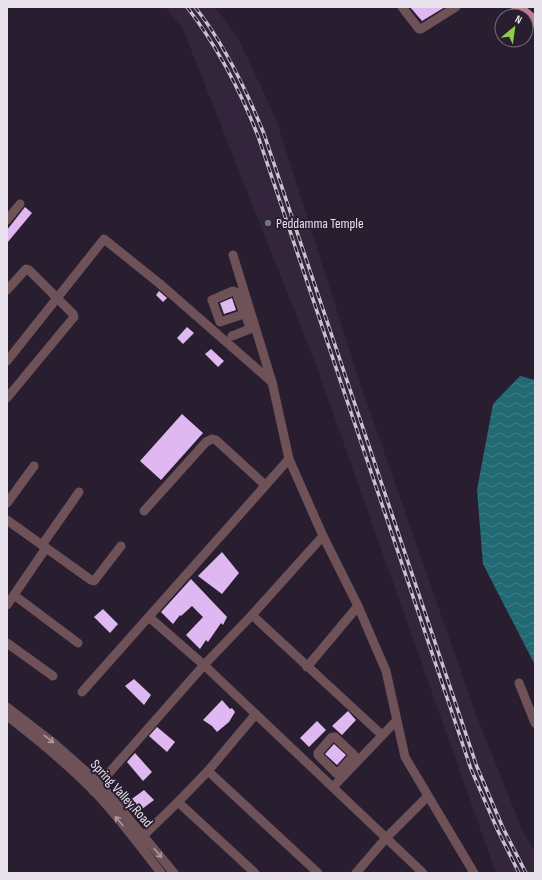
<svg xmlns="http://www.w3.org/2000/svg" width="542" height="880" viewBox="0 0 542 880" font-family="'Sofia Sans Condensed',sans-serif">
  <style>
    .built { fill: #33263c }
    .water { fill: url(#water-waves) }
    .building { fill: #dfb8f2 }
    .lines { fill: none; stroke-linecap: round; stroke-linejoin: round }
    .minor { stroke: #6f5258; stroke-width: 9 }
    .major { stroke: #bb7f8d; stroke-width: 12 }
    .rail-casing { stroke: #c9c2ce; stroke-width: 3.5 }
    .rail { stroke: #281e2f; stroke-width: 2; stroke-dasharray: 6; stroke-linecap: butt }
    .oneway { stroke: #ac9aa3 }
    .worship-dot { fill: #6b7280; stroke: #281e2f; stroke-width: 1.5 }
    .labels { text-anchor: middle; stroke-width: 4; stroke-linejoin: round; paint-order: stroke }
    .poi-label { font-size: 14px; fill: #e9e3ee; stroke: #281e2f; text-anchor: start }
    .street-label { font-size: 14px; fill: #e9e3ee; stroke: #281e2f }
  </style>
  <defs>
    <pattern id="water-waves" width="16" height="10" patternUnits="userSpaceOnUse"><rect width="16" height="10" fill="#216a73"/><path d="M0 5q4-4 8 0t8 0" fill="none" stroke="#417f87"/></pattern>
  </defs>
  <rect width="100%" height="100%" fill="#281e2f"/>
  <polygon class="built" points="165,7 215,7 238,38 276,119 359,380 475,712 524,834 535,851 535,873 496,873 316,365 182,27"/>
  <polygon class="water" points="520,376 535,380 535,665 483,564 477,490 493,404"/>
  <g class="building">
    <polygon points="410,7 445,7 422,21"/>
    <polygon points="25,207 32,213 7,243 7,230"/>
    <polygon points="159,291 167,298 163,302 156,295"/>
    <polygon points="232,298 236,310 224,314 220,303"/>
    <polygon points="187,327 194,333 183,344 177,338"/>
    <polygon points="211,349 224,361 218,367 205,354"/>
    <polygon points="182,414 203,433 161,480 140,461"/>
    <polygon points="222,552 239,573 222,594 198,576"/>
    <polygon points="191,579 227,617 223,625 221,623 208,642 206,640 200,649 186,635 203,617 192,606 181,616 180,615 173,624 161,612"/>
    <polygon points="103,609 118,624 110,633 94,617"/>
    <polygon points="134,679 151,695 144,705 125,686"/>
    <polygon points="222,700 230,709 232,708 235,712 229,722 217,732 212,726 203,720"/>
    <polygon points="348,711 356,720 342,735 332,726"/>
    <polygon points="317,721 326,730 309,747 300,738"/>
    <polygon points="157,727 175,742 167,752 149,736"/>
    <polygon points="334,744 346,755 337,765 325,754"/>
    <polygon points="135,753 152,772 143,781 127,762"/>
    <polygon points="144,790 154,800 134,815 125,804"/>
  </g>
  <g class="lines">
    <g class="minor">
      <polyline points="402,7 419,29 421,29 456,7"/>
      <polyline points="7,220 20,204"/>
      <polyline points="233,255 272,382 289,459 323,536 358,606 386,671 405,757 474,873"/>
      <polyline points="7,290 26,269 29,270 73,314 74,317 7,398"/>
      <polygon points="233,291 236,292 244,314 220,322 212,300"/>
      <polyline points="232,336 250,329 247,319"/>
      <polyline points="7,361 104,239 160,284 272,382"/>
      <polyline points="7,503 34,466"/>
      <polyline points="144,511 206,442 212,439 216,440 265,485"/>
      <polyline points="7,520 91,580 94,581 121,546"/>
      <polyline points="42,545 79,492"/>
      <polyline points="14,595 78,643"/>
      <polyline points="7,605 46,548"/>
      <polyline points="252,615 382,735"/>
      <polyline points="149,617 204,665 423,873"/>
      <polyline points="7,643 53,676"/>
      <polyline points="307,667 358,606"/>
      <polyline points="519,683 535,723"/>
      <polyline points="82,692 289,459"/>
      <polyline points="7,707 55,744 100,784 174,873"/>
      <path d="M 7,716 C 37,739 67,764 93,790 C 118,816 139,845 161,873"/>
      <polygon points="332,737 335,737 354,755 337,774 318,755 318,753"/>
      <polyline points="208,771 318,873"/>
      <polyline points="333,787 396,721"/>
      <polyline points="93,791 204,665 252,615 323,536"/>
      <polyline points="178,802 255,873"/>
      <polyline points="143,836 178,802 208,771 255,715"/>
      <polyline points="356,873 386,838 427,797"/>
    </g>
    <polyline class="major" points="517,7 535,22"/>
    <g class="rail-casing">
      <g id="rail">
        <path d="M 187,7 C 217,46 240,90 258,136 L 471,769 L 498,831 L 519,873"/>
        <path d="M 195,7 C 225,45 246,89 264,134 L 477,767 L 503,828 L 526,873"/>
      </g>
    </g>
    <use href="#rail" class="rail"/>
  </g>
  <defs><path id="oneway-shaft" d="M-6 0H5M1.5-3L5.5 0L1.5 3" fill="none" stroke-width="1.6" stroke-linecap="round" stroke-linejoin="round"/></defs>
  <g class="oneway">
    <use href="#oneway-shaft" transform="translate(49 739) rotate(38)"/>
    <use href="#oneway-shaft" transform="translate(119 821) rotate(-130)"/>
    <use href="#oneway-shaft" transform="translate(158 853) rotate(50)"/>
  </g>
  <circle class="worship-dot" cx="268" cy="223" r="4"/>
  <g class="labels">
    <g class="poi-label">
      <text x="276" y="228">Peddamma Temple</text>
    </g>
    <g class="street-label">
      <text transform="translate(122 793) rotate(48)" y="5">Spring Valley Road</text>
    </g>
  </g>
  <rect width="542" height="880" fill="none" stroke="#e9e3ee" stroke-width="16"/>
  <g transform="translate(514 28) rotate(29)"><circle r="19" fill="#281e2f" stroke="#756d7b"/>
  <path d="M0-3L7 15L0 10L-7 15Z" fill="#8cce45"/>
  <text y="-6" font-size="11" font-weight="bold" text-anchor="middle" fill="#e9e3ee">N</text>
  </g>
</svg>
